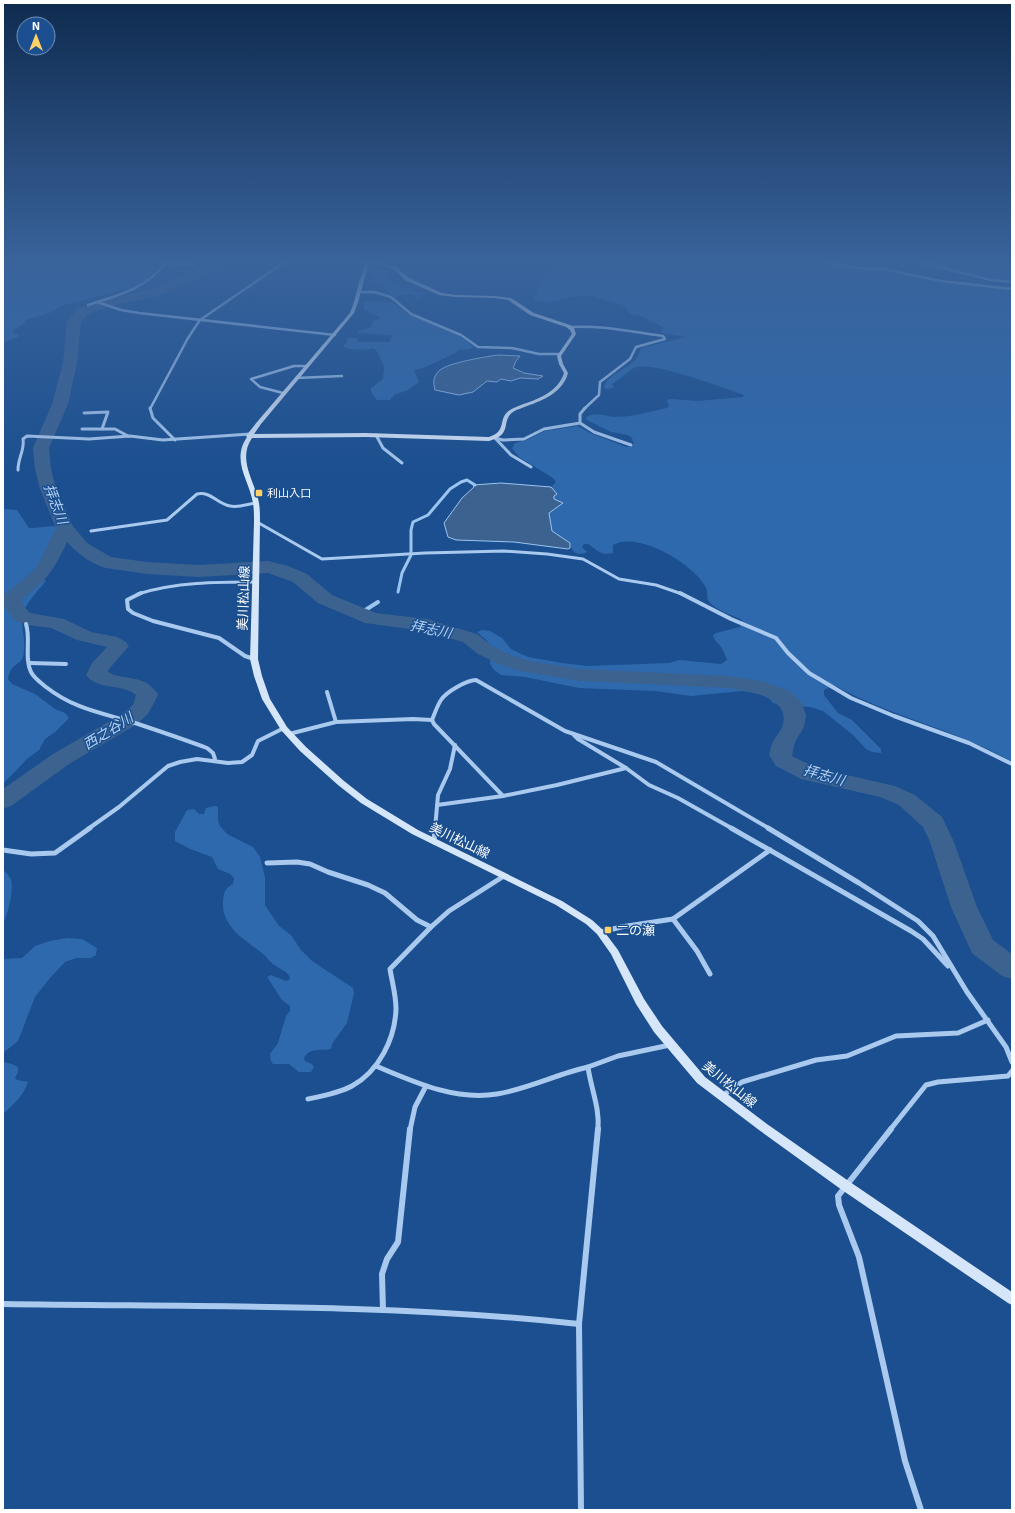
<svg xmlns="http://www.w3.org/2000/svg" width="1015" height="1513" viewBox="0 0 1015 1513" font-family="'Exo 2','Noto Sans JP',sans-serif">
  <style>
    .green { fill: #2e69ad }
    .water { fill: #3c6290; stroke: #9cc4f0 }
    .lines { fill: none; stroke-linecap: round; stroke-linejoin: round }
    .stream-far2 { stroke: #9cc4f0; stroke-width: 2.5 }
    .stream-far1 { stroke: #9cc4f0; stroke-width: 3 }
    .stream { stroke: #9cc4f0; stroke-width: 4 }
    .river { fill: #3c6290; fill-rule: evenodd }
    .street-far4 { stroke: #a9c9ee; stroke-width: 2.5 }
    .street-far3 { stroke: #a9c9ee; stroke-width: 3 }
    .street-far2 { stroke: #a9c9ee; stroke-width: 4 }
    .street-far1 { stroke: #a9c9ee; stroke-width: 5 }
    .street { stroke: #a9c9ee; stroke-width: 6 }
    .secondary { fill: #d6e6fa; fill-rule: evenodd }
    .poi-dot { fill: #ffd166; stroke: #1b4f8f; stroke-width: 1.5 }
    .labels { text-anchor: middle; stroke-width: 3; stroke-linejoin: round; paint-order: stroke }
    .far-poi-label { font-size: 11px; fill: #fff; stroke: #1b4f8f; text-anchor: start }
    .street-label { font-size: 13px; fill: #fff; stroke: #1b4f8f }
    .poi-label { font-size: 13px; fill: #fff; stroke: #1b4f8f; text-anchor: start }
    .water-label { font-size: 14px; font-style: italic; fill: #b5d3f5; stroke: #1b4f8f }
  </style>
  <rect width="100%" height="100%" fill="#1b4f8f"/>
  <g class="green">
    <polygon points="3,263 160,263 150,276 140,284 132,288 63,305 49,313 26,320 26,323 13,330 14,333 19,335 18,337 3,342"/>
    <path d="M 573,263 L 823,264 L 853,268 L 887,270 L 949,283 L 1012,290 L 1012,762 C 956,729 891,717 834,685 L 824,690 L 824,695 L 838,713 L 852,720 L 881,749 L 881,753 L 872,752 L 866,749 L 853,735 L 823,711 L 810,707 L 781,705 L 773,703 L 769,698 L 762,694 L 742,691 L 691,696 L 655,691 L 579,688 L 525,677 L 501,675 L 494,670 L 490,664 L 492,648 L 487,641 L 477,632 L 482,630 L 490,631 L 502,638 L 511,649 L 528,657 L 562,663 L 588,666 L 669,663 L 679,660 L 721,664 L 727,660 C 725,656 724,651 721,647 C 718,642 714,641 713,635 L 716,633 L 740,627 L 742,620 C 732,615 718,611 710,603 C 705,598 709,591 705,586 C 692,563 638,531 613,545 L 613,553 C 601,556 597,550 588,544 L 584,544 L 582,547 L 587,552 C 578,557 571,552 570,543 L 552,531 L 549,513 L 563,503 L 553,499 L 551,487 L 556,482 L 553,478 L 519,457 L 512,448 L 515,443 L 527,440 L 545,431 L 577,426 L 590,433 L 626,447 L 631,447 L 634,444 L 632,438 L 628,435 L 611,432 L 587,420 L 586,418 C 593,411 605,416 613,417 C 632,417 649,412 667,408 L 669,406 L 667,400 L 671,399 L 698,401 L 743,397 L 744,395 L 736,392 C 715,385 656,363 637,367 C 630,368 620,380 612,384 L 614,388 L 607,389 L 604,387 C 606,376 628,368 635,360 C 638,357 639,352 641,348 L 686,337 L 662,333 L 661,331 L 664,328 L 641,316 L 631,314 L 622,305 L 593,296 L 582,295 L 549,302 L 536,301 L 534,299 L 542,278 L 549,271 L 564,270 Z"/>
    <polygon points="925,263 1012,263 1012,281 988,278"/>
    <polygon points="371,267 382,269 387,274 386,279 402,288 412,288 414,291 426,294 420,296 421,299 417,299 414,294 397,295 397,298 388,294 389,292 386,290 386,287 375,283 372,280 377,276 368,272 369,269"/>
    <path d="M 364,301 L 393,302 L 408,315 L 419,318 L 459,336 L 474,347 L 469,349 L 457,350 L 457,352 C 444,358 427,368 414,370 L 419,382 L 408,390 L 394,395 L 390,400 L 377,400 L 371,392 L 371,388 L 383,379 L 384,367 L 377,351 L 372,348 C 368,351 346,350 343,346 L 348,341 L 346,338 L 357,338 L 357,341 L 360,342 L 389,342 L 392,336 L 390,335 L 357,333 L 358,331 L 370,328 L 373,321 L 381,318 L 364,309 Z"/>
    <path d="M 3,509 L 17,510 L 29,528 C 38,528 48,526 57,526 L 59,529 L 43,567 L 39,573 L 41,577 L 46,581 C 37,592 21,607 22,623 C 23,635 26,645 23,657 C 20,666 11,662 8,679 L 12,684 L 35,694 L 55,709 L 65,713 L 69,718 L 55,732 L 45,739 L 39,750 L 27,759 L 3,784 Z"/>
    <path d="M 215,806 L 218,807 L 218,821 L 220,826 L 227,834 L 253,847 L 260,857 L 265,877 L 265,905 L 279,926 L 291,935 L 301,950 L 312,961 L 353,988 L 354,993 L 347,1023 L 332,1044 L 331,1049 C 320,1051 310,1047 304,1058 L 305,1061 L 312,1064 L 314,1067 L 311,1072 L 299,1072 L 289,1064 L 273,1064 L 271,1061 L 270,1054 L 278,1043 L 286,1016 L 290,1011 L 290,1006 L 282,1000 L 267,977 L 271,975 L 286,981 L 289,980 L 290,977 C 286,971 282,970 276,966 C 270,963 267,957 262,953 C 245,940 221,926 223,901 C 224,892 225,888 233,884 L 234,878 L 230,874 L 218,869 L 212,857 L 190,849 L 175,841 L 175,832 L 187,810 L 194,809 L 199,814 L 204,814 L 206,808 Z"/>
    <path d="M 3,869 C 5,872 10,876 11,880 C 14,891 8,913 3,924 Z"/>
    <polygon points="67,938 82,939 97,948 96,955 91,958 76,958 65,962 50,978 35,997 18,1041 3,1053 3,959 22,958 35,946 50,941"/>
    <path d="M 3,1062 L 12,1064 L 18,1067 L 18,1072 L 15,1078 L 17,1080 L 28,1082 C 24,1095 13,1105 3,1114 Z"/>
  </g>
  <g class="water">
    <path d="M 499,355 L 520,356 L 516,361 L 513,368 L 524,373 L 543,376 L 538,379 L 520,378 L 511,381 L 501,379 L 497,382 L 487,381 L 473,392 L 459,395 L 435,390 C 433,382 433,376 440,370 C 448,363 488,356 499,355 Z"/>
    <polygon points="501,483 551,487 557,494 554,496 554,499 563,503 549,513 552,531 570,543 570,548 568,549 514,542 456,540 448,537 444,523 462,498 474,487 473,485"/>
  </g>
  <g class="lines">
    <polyline class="stream-far2" points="922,263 991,280 1012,282"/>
    <g class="stream-far1">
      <polyline points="411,552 411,530 413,522 428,515 450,489 461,482 467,480 475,485"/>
      <polyline points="398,592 402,573 411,555"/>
    </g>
    <polyline class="stream" points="359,614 378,602"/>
    <path class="river" d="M 211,263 L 228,263 L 226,266 L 157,296 L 117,304 L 88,314 L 81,322 L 77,363 L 68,404 L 49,448 L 51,469 L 56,489 L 73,526 L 87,543 L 111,557 L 147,562 L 199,565 L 268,561 L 288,566 L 307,574 L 332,595 L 376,613 L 427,619 L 477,634 L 492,646 L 513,656 L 530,661 L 580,669 L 728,676 L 762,681 L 787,690 L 799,699 L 802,704 L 806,715 L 804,727 L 795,742 L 792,756 L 816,768 L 895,786 L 915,795 L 942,817 L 954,842 L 977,907 L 993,940 L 1012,954 L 1012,979 L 1002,976 L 972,953 L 951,907 L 930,842 L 923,827 L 899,805 L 880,797 L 801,779 L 776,766 L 769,755 C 770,750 771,745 774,740 C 776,736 780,732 782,727 C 793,697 748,691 728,688 L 580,681 L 520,671 L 499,664 L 478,654 L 463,642 L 425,631 L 365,623 L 318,603 L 293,582 L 268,573 L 199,577 L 147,574 L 106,568 C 91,564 77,553 67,542 C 53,572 47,580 21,600 L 26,609 L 30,613 L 64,619 L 91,632 L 117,637 L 126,642 L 129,646 L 109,669 L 108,672 C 127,682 143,673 158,694 L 157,697 L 148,714 L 137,724 L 69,764 L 11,806 L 3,809 L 3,789 L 53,754 L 122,714 L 133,705 L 136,695 C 122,683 98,691 86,675 L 92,663 L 107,647 L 77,640 L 51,628 L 28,625 L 16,621 L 5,608 L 3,603 L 4,595 L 29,575 L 38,565 L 56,528 L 40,489 L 35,469 L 33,448 L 52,404 L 63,363 L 67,321 L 78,308 L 110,298 L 149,290 Z"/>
    <g class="street-far4">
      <polyline points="828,263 857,268 883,269 941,281 1012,289"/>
      <polyline points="165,264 194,265"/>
      <polyline points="359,292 374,292 391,297 411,314 461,335 478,347 512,348 539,354 560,354"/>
      <polyline points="97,302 121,310 139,313 335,335"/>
      <path d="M 88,305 C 119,295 144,290 166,263"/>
      <path d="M 570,327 C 603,325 631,332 663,336 L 665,339 L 636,347 L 630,359 L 600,382 L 599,395 L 584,409"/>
      <polyline points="296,378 342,376"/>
      <polyline points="283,393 260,387 251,379 294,366 307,366"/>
      <polyline points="150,409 188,338 200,320 283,263"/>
    </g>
    <g class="street-far3">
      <polyline points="150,408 153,418 175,440"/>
      <polyline points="84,413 108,412 102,429"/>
      <polyline points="580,423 594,432 631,445"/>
      <polyline points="82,429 115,429 128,436"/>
      <polyline points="376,435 383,448 402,463"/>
      <polyline points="495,438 503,440 524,439 544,429 580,423 580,414 585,408"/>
      <polyline points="495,438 511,455 531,467"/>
      <path d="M 18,470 C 18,457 25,450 23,439 L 27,436 L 89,439 L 130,436 L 163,440 L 250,434"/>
      <polyline points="257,522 322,559 425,553 504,551 547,554 583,559 619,579 656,585 682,594"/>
      <path d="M 91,531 L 167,520 L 197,494 C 211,491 217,504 230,506 C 238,508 248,504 256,503"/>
      <path d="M 138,594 C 176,582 217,582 256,582"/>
    </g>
    <g class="street-far2">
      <polyline points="141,593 127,600 128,609 133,613 153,621 219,638 245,656 254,659"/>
      <polyline points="680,593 731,619 776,638 788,653 809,673 851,698 894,716 969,743 1012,764"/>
      <path d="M 26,624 C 31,639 24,658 31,672 C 34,678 41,683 46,687 C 74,709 102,713 135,723 C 159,731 183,739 207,748 L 213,753 L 215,759"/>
      <polyline points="30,663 66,664"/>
      <polyline points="327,692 336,722"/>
      <polyline points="432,720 434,724 503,796 557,785 626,768 649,785 678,798 733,829"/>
      <path d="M 289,734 L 336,722 L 413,719 L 432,720 C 435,713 437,706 441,700 C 446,692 467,680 476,680 L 565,731 L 656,762 L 770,829"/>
      <polyline points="574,735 578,739 626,768"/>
      <polyline points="437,805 503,796"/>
      <polyline points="88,829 119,807 168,766 180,762 197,759 228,763 242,762 252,755 258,741 284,728"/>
      <polyline points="435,829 438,795 450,769 455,745"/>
    </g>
    <g class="street-far1">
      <polyline points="731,828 911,931 923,939 948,966"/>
      <polyline points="768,828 859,883 918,921 933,936 967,992 1006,1047 1012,1062"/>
      <polyline points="434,842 435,828"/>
      <polyline points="3,850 31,854 55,853 90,828"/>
      <polyline points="267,863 297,862 310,864 328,872 368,885 385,893 417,920 431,927"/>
      <polyline points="673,919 697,951 710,974"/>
      <polyline points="601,932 621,927 673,919 770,850"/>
      <path d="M 376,1066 C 414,1082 455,1101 497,1094 C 528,1089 557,1074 588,1067"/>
      <polyline points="722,1096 742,1082 816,1060 847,1056 896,1036 958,1033 988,1020"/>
      <path d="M 308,1099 C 323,1096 339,1093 352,1086 C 379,1071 395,1039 396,1009 C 396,995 392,982 390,969 L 431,927 L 449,911 L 504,876"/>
      <polyline points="410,1130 415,1107 426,1086"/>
      <path d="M 598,1130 C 600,1108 591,1089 588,1067 L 618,1056 L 670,1045"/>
      <polyline points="890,1130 926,1085 938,1082 1008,1076 1012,1071"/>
    </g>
    <g class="street">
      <polyline points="891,1129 838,1196 839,1205 859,1257 905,1461 921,1510"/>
      <path d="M 3,1304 C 195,1307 388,1303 579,1324"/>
      <polyline points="383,1310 382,1274 387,1259 398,1242 410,1129"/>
      <polyline points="581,1510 579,1324 598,1129"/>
    </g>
    <path class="secondary" d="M 366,263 L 370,263 C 363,279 361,297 354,313 L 261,424 L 254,434 L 366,433 L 489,437 C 508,431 497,418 510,410 C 513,408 518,406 521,405 C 538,399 558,392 564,373 L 559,364 L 557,356 L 572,334 L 570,330 L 566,327 L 530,315 L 508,300 L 495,298 L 456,297 L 439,295 L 405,280 L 394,269 L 373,263 L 381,263 L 396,267 L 409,278 L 442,293 L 456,295 L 495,296 L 511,298 L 534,313 L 570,325 L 574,328 L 576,334 L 561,356 L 563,364 L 568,373 C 563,392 544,400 527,406 C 523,408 517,409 513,412 C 500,421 514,434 489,441 L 366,437 L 252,438 C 237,460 255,481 259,503 C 260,509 260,516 260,522 L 258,659 L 262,676 L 270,699 L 287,727 L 306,747 L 344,781 L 367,799 L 418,830 L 562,901 L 592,920 L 603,930 L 618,950 L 644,999 L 662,1026 L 705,1077 L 767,1124 L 850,1182 L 1012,1292 L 1012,1305 L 1008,1303 L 842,1190 L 759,1130 L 697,1083 L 654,1032 L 636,1004 L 611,954 L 597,934 L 586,924 L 556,905 L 412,834 L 361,803 L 338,785 L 300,751 L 281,730 L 262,699 L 254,676 L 250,659 L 254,522 C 254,516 254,509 253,503 C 249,479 231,461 247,437 L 246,436 L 257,422 L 350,313 C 357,297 358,279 366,263 Z"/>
  </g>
  <linearGradient id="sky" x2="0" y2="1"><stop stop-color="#0f2b4f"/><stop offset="0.55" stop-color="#39639b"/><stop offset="1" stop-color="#39639b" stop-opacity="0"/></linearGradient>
  <rect width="1015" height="475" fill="url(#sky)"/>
  <g class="poi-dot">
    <rect x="255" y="489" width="8" height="8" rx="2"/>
    <rect x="604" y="926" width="8" height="8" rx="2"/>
  </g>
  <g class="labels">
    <g class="far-poi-label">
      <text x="267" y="497">利山入口</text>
    </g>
    <g class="street-label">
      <text transform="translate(243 598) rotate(-88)" y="5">美川松山線</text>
      <text transform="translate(460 840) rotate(26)" y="5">美川松山線</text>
      <text transform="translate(730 1084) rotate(39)" y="5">美川松山線</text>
    </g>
    <g class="poi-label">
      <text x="616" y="935">二の瀬</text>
    </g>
    <g class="water-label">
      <text transform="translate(56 504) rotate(69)" y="5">拝志川</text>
      <text transform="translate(431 629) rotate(12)" y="5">拝志川</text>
      <text transform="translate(108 731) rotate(-32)" y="5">西之谷川</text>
      <text transform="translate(824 775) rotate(16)" y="5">拝志川</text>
    </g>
  </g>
  <rect width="1015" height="1513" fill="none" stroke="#ffffff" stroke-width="8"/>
  <g transform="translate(36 36)"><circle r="19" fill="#1b4f8f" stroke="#7695bc"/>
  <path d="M0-3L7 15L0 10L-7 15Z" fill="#ffd166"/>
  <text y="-6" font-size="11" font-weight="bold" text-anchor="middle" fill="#ffffff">N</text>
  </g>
</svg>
